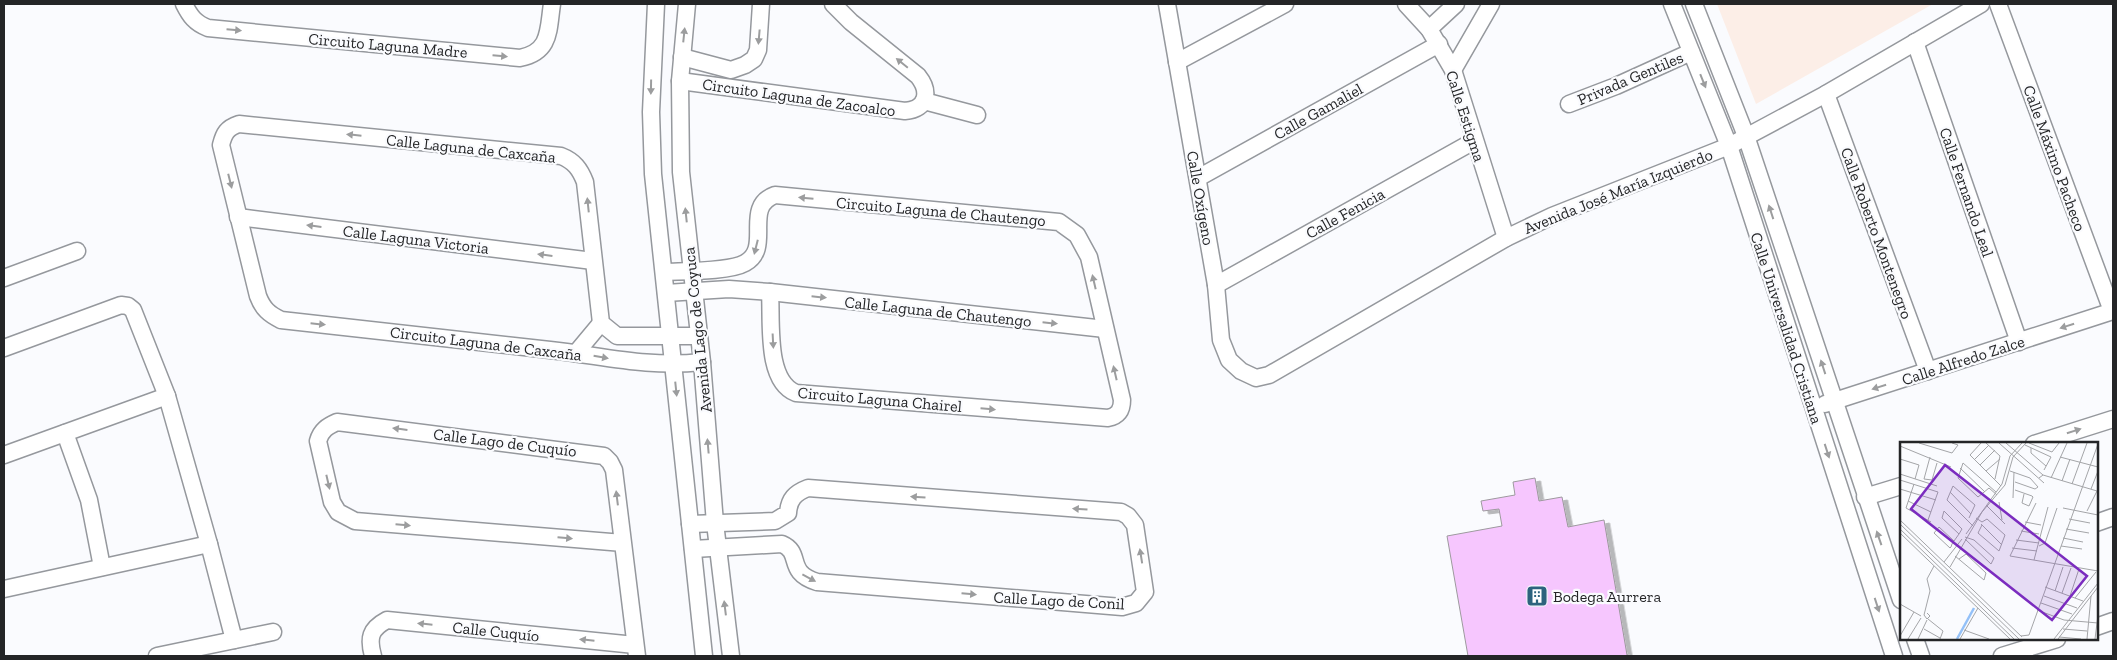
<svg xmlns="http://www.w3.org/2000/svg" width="2117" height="660" viewBox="0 0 2117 660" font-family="'Zilla Slab',serif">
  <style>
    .industrial { fill: #fceee7 }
    .building { fill: #f6c6fe; stroke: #9d999e; filter: url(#shadow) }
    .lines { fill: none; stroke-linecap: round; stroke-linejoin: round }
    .minor-casing { stroke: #95989d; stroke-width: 19 }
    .minor { stroke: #fff; stroke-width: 16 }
    .oneway { fill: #9c9d9e }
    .labels { text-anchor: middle; stroke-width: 4.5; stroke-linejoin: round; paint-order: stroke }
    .street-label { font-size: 16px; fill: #242527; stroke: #fafbfe }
    .poi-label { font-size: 16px; fill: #242527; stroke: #fafbfe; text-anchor: start }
    .inset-river { fill: none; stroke: #94c1f8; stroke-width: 2.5 }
    .inset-road { fill: none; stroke: #a4a5a8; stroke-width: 1 }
    .view { fill: #7b2cbf; fill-opacity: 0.15; stroke: #7b2cbf; stroke-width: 2.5 }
    .inset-edge { fill: none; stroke: #242527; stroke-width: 2.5 }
  </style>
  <defs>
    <filter id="shadow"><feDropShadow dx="5.5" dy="3" stdDeviation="0" flood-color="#0004"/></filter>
  </defs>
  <rect width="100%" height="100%" fill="#fafbfe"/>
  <polygon class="industrial" points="1717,4 1933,4 1756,104"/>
  <polygon class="building" points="1535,478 1539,501 1562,497 1568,527 1604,520 1627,655 1633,656 1468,656 1447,536 1502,526 1499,509 1483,511 1481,501 1515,495 1513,482"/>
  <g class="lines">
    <g class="minor-casing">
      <g id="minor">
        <path d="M 184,4 C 190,16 195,23 208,28 L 520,58 C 551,52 548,30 552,4"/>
        <polyline points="656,4 651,112 653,174 704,656"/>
        <polyline points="687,4 680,81 681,172 702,362 715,523 731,656"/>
        <polyline points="1167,4 1216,285 1221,340 1229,360 1241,371 1256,378 1269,375 1506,238 1552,216 1729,146 1826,94 1981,4"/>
        <polyline points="1406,4 1429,29 1453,70 1506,238"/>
        <polyline points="1672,4 1729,146 1894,656"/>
        <polyline points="1694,4 1746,136 1901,600"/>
        <polyline points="1998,4 2112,311"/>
        <polyline points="1429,29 1456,4"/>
        <polyline points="1915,42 2019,342"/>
        <polyline points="682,57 731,70 745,65 754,59 758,50 761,4"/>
        <polyline points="1177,62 1285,4"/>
        <polyline points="1453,70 1491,4"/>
        <path d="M 680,81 L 905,111 C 928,109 930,91 918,76 L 851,22 L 833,4"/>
        <polyline points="1826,94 1928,371"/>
        <polyline points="924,101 977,115"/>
        <polyline points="1569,104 1616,86 1691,52"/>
        <polyline points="1198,178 1439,44"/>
        <polyline points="238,217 593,261"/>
        <path d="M 664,272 C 683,271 729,272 745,263 C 773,248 742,207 775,195 L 1059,222 L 1077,235 L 1089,257 L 1122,400 C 1122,410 1118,416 1108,418 L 796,393 C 765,381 772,321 770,292"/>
        <polyline points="4,278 77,251"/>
        <polyline points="1216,285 1474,141"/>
        <polyline points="666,293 729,289 770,292 1105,329"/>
        <path d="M 699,336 L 617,336 L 601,323 L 585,182 C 580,169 574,161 561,156 L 239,124 C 227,128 224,133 221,145 L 258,296 C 263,309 269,314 281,320 C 371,330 461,340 550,350 C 604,356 647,368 702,362"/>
        <polyline points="4,348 121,305 128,306 133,310 167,396 209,544 234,640"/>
        <polyline points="576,353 601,323"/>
        <polyline points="1825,404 2113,311"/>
        <polyline points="65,433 89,500 102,567"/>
        <polyline points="2034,444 2113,419"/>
        <polyline points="4,455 167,396"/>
        <polyline points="1865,497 1901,486"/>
        <polyline points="2096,523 2113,517"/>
        <path d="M 690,524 L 775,521 L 788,513 C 789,499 795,493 808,488 L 1121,512 L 1128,516 L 1135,525 L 1145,592 L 1136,603 L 1122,607 L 817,582 C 785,572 803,553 782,544 L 693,549"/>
        <path d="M 623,543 L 355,521 L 338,512 L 332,502 L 318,441 C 321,430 328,426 337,422 L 604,456 L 610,462 L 614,470 L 637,656"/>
        <polyline points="4,589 209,544"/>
        <polyline points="2096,627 2113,621"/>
        <polyline points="1915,639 1921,656"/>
        <polyline points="157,656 273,632"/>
        <path d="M 373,656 C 368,638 370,629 387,620 L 635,645"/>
        <polyline points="2002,656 2057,639"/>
      </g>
    </g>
    <use href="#minor" class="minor"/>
  </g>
  <defs><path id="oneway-solid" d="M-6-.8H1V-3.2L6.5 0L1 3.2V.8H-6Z" transform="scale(1.25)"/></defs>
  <g class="oneway">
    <use href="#oneway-solid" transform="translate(234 30) rotate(5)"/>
    <use href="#oneway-solid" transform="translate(684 35) rotate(-84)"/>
    <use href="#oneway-solid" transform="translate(759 37) rotate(95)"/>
    <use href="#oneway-solid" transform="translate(500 56) rotate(5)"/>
    <use href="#oneway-solid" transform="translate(902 63) rotate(-141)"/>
    <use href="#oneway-solid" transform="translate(1703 81) rotate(68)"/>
    <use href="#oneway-solid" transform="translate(651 87) rotate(91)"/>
    <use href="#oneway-solid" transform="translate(354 135) rotate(-174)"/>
    <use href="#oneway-solid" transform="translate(230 181) rotate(76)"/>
    <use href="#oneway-solid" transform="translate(806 198) rotate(-175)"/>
    <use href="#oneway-solid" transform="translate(588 205) rotate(-96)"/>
    <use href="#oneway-solid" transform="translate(1771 212) rotate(-108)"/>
    <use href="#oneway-solid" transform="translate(686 215) rotate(-96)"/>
    <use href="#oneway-solid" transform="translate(314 226) rotate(-173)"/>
    <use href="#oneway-solid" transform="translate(756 247) rotate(104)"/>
    <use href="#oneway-solid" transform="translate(545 255) rotate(-173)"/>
    <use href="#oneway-solid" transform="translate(1094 282) rotate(-103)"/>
    <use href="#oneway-solid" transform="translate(819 297) rotate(6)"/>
    <use href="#oneway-solid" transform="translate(1050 323) rotate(6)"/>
    <use href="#oneway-solid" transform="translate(318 324) rotate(6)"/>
    <use href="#oneway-solid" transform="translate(2067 326) rotate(162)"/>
    <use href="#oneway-solid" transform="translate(773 341) rotate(87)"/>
    <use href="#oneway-solid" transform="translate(601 357) rotate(10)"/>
    <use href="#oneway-solid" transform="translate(1823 367) rotate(-108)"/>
    <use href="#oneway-solid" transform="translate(1115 373) rotate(-103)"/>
    <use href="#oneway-solid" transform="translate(1879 387) rotate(162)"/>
    <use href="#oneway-solid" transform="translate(676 389) rotate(84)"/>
    <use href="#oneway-solid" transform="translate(988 409) rotate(5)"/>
    <use href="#oneway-solid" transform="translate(400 429) rotate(-173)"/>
    <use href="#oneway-solid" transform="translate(2074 431) rotate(-18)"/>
    <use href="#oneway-solid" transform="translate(708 446) rotate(-95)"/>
    <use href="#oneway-solid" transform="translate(1827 451) rotate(72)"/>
    <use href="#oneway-solid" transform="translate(328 482) rotate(77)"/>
    <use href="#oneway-solid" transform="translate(918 497) rotate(-176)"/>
    <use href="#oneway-solid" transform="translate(617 498) rotate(-97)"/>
    <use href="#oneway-solid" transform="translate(1080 509) rotate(-176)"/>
    <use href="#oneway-solid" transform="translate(403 525) rotate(5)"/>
    <use href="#oneway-solid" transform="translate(565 538) rotate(5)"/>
    <use href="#oneway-solid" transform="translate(1879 538) rotate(-109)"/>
    <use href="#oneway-solid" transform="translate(1141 556) rotate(-99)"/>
    <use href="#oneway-solid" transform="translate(809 578) rotate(28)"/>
    <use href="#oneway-solid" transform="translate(969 594) rotate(5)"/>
    <use href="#oneway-solid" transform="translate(1877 605) rotate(72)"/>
    <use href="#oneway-solid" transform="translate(725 608) rotate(-97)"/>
    <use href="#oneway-solid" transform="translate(425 624) rotate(-174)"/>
    <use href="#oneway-solid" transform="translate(587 640) rotate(-174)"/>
  </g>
  <defs>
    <g id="building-square" transform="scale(1.125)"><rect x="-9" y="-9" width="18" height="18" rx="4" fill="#2d637e" stroke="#fafbfe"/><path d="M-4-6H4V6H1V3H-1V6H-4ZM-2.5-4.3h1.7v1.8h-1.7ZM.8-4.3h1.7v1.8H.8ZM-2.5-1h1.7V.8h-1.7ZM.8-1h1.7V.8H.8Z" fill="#fff"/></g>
  </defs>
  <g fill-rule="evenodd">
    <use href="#building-square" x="1537" y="596"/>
  </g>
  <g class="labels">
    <g class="street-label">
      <text transform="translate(388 45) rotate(5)" y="6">Circuito Laguna Madre</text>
      <text transform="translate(1630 78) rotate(-23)" y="6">Privada Gentiles</text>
      <text transform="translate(799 97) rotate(8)" y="6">Circuito Laguna de Zacoalco</text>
      <text transform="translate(1318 111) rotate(-29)" y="6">Calle Gamaliel</text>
      <text transform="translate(1466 116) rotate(72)" y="6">Calle Estigma</text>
      <text transform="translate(471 148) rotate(6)" y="6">Calle Laguna de Caxcaña</text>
      <text transform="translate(2055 158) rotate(70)" y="6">Calle Máximo Pacheco</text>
      <text transform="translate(1618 191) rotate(-22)" y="6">Avenida José María Izquierdo</text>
      <text transform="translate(1967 192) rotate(71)" y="6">Calle Fernando Leal</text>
      <text transform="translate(1201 198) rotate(80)" y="6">Calle Oxígeno</text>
      <text transform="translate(941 211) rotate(5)" y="6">Circuito Laguna de Chautengo</text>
      <text transform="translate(1345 213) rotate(-29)" y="6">Calle Fenicia</text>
      <text transform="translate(1877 233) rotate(70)" y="6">Calle Roberto Montenegro</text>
      <text transform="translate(416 239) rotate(7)" y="6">Calle Laguna Victoria</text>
      <text transform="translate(938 311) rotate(6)" y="6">Calle Laguna de Chautengo</text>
      <text transform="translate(1787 328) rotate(72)" y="6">Calle Universalidad Cristiana</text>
      <text transform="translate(697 330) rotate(-96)" y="6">Avenida Lago de Coyuca</text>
      <text transform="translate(486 343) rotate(7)" y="6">Circuito Laguna de Caxcaña</text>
      <text transform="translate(1963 360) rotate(-18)" y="6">Calle Alfredo Zalce</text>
      <text transform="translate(880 399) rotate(5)" y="6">Circuito Laguna Chairel</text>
      <text transform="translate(505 442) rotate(7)" y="6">Calle Lago de Cuquío</text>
      <text transform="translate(1059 600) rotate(3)" y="6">Calle Lago de Conil</text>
      <text transform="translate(496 631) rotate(6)" y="6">Calle Cuquío</text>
    </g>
    <g class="poi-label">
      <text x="1553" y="602">Bodega Aurrera</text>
    </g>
  </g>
  <g transform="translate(1900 442)">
    <rect width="198" height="198" fill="#fafbfe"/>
    <path class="inset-river" d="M 57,197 L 74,166"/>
    <path class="inset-road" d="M 19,1 L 52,11 L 58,3 L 52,1M 81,1 L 70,13 L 101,44M 86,1 L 100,14 L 95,37M 99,1 L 144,41M 106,1 L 143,33 L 139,36M 129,1 L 152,10 L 159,1M 125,3 L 151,15 L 144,28M 0,4 L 51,25M 131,6 L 131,11 L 146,24M 30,15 L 24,37 L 32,38 L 37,21M 160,15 L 198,25M 0,17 L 19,23 L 15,37M 74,18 L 89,3M 80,23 L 95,8M 60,26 L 85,50M 86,29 L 100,17M 110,29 L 130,36 L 138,45 L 135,47 L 115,40M 0,32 L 37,44M 143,33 L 197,49M 151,36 L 167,1M 0,38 L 38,50 L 28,78M 162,39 L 170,17M 14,42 L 6,66 L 31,80M 172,42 L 187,1M 0,47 L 36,58M 191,47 L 198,29M 115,48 L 132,54 L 133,55 L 129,64 L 122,61 L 124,52M 50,50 L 71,72M 96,50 L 63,21 L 58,36 L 78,55 L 89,46 L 97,53M 113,56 L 114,30M 8,59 L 31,70M 99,60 L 102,78M 136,61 L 110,114 L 198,129M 87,64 L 105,82M 163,66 L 198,73M 187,69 L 197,49M 69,76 L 75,63 L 53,44 L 47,58 L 73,84M 76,76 L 82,80 L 87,77 L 105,93 L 99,109 L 78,91 L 82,83M 169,77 L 190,81M 0,78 L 122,195M 125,80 L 141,83M 0,82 L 119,197M 81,82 L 102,103M 0,87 L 114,197M 166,87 L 189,91M 121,89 L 139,92M 0,91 L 110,197M 66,92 L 102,42 L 110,14 L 122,1M 163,96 L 183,100M 65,97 L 91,122 L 94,116 L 74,98 L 65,95M 116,98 L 139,101M 54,99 L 39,85 L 34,91 L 50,106 L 51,105 L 52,102 L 54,99 L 59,92 L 62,87 L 44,69 L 42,76 L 59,92M 139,104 L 145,101 L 157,66M 161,104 L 182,107M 112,106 L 137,109M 55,114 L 84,138 L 86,131 L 66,112 L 59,117M 134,118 L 148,65M 44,120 L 62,97M 50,125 L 82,70 L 105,43 L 113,15 L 126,1M 145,145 L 183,159M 155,149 L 163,125M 162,151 L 171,126M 144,154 L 177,166M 170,154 L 179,127M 175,156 L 196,130M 141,161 L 172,172M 0,162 L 21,174M 137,168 L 164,178 L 198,181M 27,171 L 30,174 L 27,177 L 24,173 L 30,149 L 27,137 L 34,124M 28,177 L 43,189 L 40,197M 24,187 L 40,196M 163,187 L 187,189M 64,188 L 89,197M 0,194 L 14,170M 121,194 L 129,193 L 198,2M 159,195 L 181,197M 8,197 L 21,176M 18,197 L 27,178M 60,197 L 78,166M 154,197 L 198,141M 158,197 L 198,145M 187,197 L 191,154M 195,197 L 198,173"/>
    <path class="view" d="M 45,23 L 187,134 L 152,178 L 11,67 Z"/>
    <rect width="198" height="198" class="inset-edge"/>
  </g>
  <rect width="2117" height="660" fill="none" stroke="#242527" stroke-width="10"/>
</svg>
